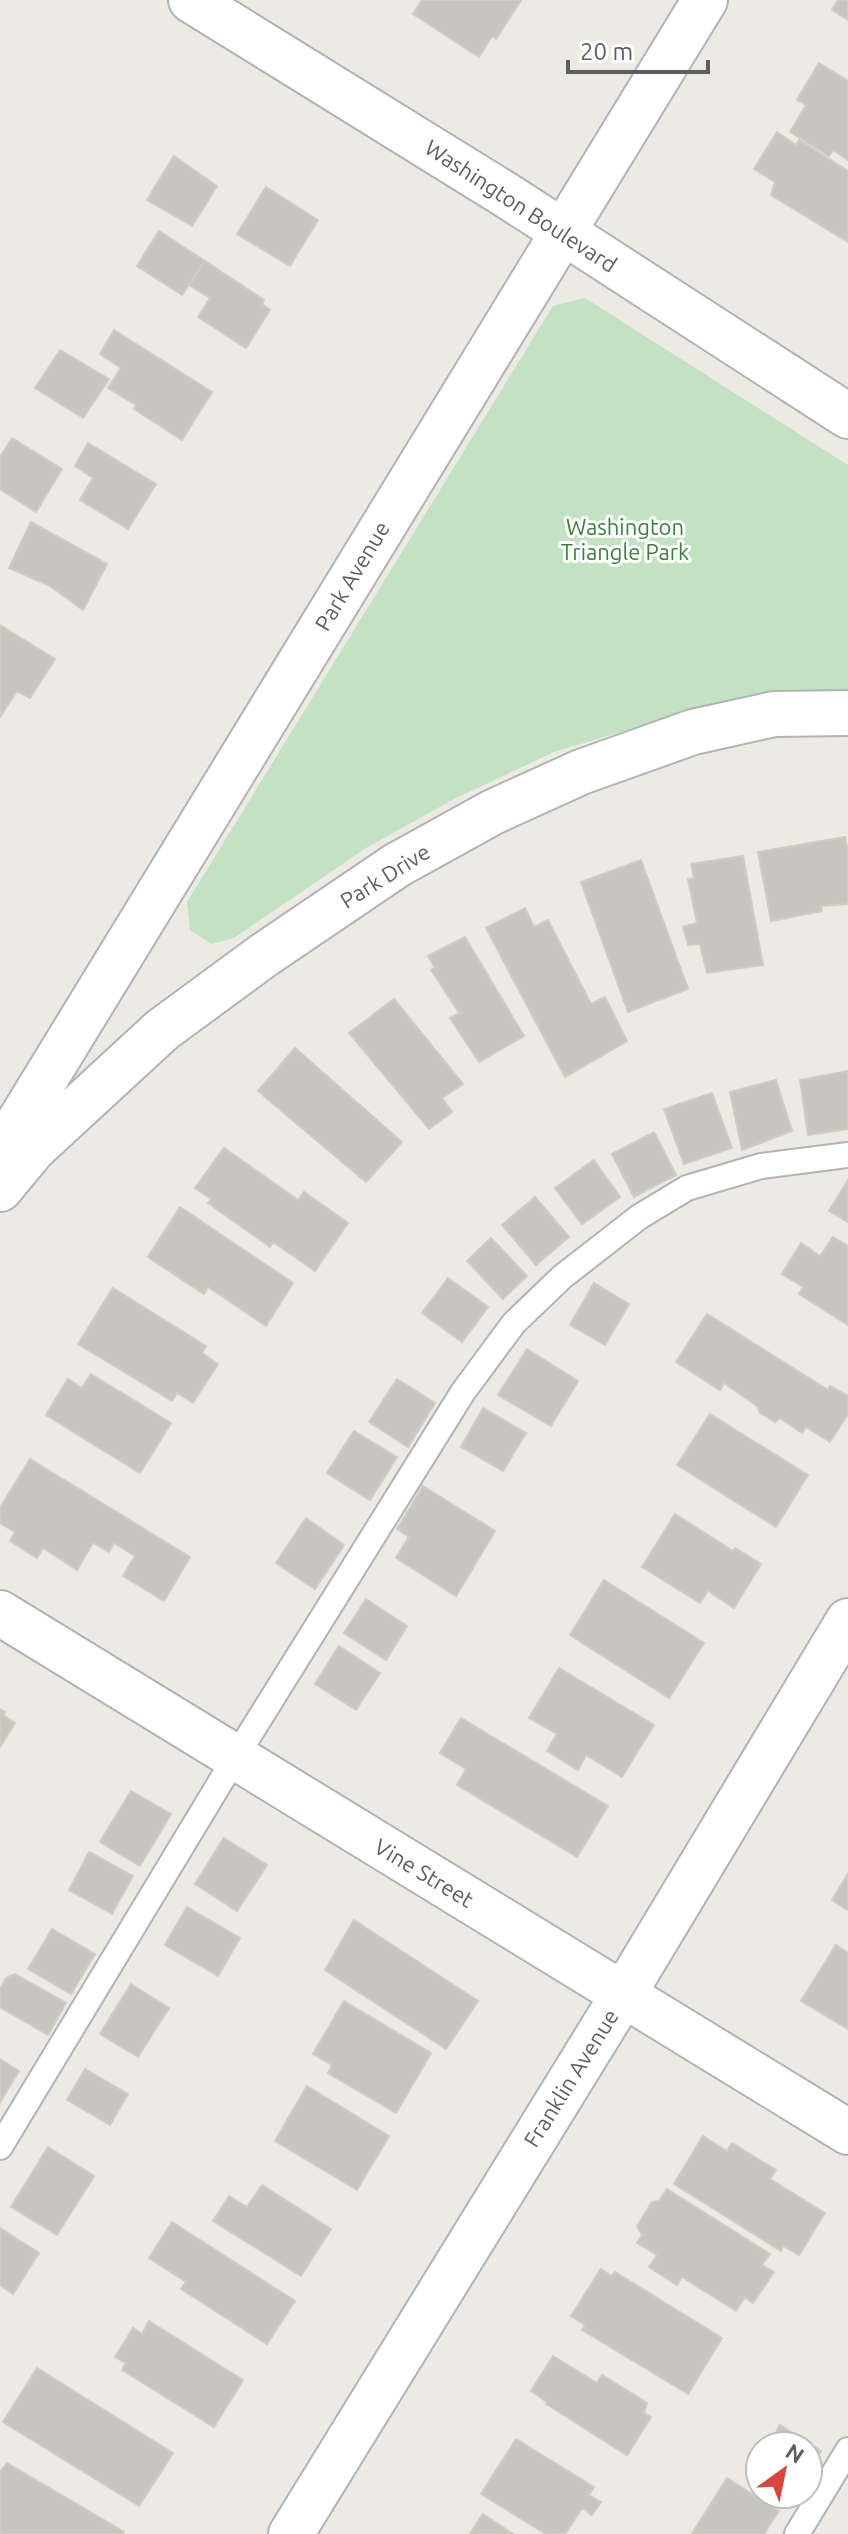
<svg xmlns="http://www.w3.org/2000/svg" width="848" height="2534" viewBox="0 0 848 2534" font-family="Ubuntu,sans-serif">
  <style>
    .green { fill: #c2e2c1 }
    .building { fill: #c8c5c0; stroke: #d1ccc2; stroke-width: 2 }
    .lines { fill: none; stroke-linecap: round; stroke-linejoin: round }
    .service-casing { stroke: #b0b3b7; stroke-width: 28 }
    .minor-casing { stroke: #b0b3b7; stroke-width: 48 }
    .tertiary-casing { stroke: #b0b3b7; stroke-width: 48 }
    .service { stroke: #fff; stroke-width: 24 }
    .minor { stroke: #fff; stroke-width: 44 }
    .tertiary { stroke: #fff; stroke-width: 44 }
    .labels { text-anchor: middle; stroke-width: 6; stroke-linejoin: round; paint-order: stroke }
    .street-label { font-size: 22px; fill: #5b5e62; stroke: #fff }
    .park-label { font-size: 22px; fill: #3c803e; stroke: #fff }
  </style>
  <rect width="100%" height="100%" fill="#eceae3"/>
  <polygon class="green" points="585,298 848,465 848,695 667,718 554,752 454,799 366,848 234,938 211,944 190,930 187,902 553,306"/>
  <g class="building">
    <polygon points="422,0 521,0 496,39 492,36 479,57 413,14"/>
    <polygon points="838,0 848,0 848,20 832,10"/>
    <polygon points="819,63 848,81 848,160 833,150 829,156 790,132 806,105 797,100"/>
    <polygon points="777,132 796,145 799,140 848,171 848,242 771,195 775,182 754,169"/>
    <polygon points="174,156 217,186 192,226 147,200"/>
    <polygon points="266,187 318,220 290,266 237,234"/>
    <polygon points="159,231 205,261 182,295 137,266"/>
    <polygon points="205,261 264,300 262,304 270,310 246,348 198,317 210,298 189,285"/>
    <polygon points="114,330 212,392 182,440 134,409 136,405 108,388 121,368 100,354"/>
    <polygon points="60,350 109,379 83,418 35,388"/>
    <polygon points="12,438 62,469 36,512 0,489 0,457"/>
    <polygon points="88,443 156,484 128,529 80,500 93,478 75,466"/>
    <polygon points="31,522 107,564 83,610 50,586 9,568"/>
    <polygon points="0,625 55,659 30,698 17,691 0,717"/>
    <polygon points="845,837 848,852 848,904 821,906 822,911 771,921 758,852"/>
    <polygon points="743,856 763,965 707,973 700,944 688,945 683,927 697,923 688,879 694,878 691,864"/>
    <polygon points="641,860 688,989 628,1012 581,882"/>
    <polygon points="525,908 534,927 548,920 591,1004 605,997 627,1041 565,1077 486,928"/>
    <polygon points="465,937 524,1036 479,1062 450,1018 459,1013 431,970 435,968 428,956"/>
    <polygon points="394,999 463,1084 442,1098 452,1112 429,1129 349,1033"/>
    <polygon points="295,1048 402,1142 366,1182 258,1091"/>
    <polygon points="848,1071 848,1129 808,1135 800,1080"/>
    <polygon points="776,1080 792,1131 742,1150 730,1092"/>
    <polygon points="712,1093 732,1148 684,1164 664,1109"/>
    <polygon points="654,1132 676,1175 634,1197 612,1154"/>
    <polygon points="224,1148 298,1200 304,1192 348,1223 315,1271 273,1242 270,1247 208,1203 211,1199 195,1188"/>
    <polygon points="594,1160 620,1197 582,1224 555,1188"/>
    <polygon points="848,1180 848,1222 829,1211"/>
    <polygon points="535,1197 569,1237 536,1265 502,1225"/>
    <polygon points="180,1207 293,1283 266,1326 208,1287 204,1294 148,1257"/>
    <polygon points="833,1237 848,1246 848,1325 799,1294 803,1287 782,1274 801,1243 820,1256"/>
    <polygon points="491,1238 527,1276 503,1299 467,1261"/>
    <polygon points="448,1278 488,1307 462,1342 422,1313"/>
    <polygon points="594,1283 629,1304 605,1345 570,1325"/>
    <polygon points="113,1288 206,1346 202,1353 218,1364 193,1403 177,1393 172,1401 78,1344"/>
    <polygon points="707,1314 828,1390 830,1386 848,1396 848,1414 830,1442 806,1427 802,1433 780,1418 775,1422 760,1413 757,1406 724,1383 720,1390 676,1362"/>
    <polygon points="527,1349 578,1381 551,1426 498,1395"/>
    <polygon points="91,1374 171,1423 140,1473 46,1415 68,1379 82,1388"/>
    <polygon points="397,1379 435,1403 408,1447 369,1422"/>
    <polygon points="483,1408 526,1433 503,1471 461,1447"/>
    <polygon points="710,1414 808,1475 776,1527 677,1465"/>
    <polygon points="354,1431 397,1457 370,1500 327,1473"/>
    <polygon points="30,1459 190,1557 164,1601 123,1576 135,1556 114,1543 109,1552 93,1543 77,1570 43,1548 37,1558 10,1541 15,1532 0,1523 0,1508"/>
    <polygon points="423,1486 495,1531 456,1596 396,1558 409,1537 397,1529"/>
    <polygon points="675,1514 733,1551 735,1548 761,1564 734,1608 708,1591 700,1603 642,1567"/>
    <polygon points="306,1518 344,1545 315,1589 276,1563"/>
    <polygon points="604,1580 704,1643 669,1698 570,1635"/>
    <polygon points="366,1599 407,1626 386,1660 344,1633"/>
    <polygon points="339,1646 380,1673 356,1710 315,1684"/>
    <polygon points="559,1668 654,1725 622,1777 586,1755 578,1770 547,1751 557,1734 529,1718"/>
    <polygon points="0,1709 5,1712 3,1715 15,1723 0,1747"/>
    <polygon points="461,1718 608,1806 577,1857 457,1785 466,1769 440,1753"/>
    <polygon points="131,1791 171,1814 140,1866 100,1842"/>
    <polygon points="224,1838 267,1865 237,1911 195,1884"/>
    <polygon points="89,1852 133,1876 112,1914 69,1890"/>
    <polygon points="848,1874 848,1910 832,1900"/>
    <polygon points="187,1907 240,1938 218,1976 165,1945"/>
    <polygon points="354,1920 478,2001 446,2049 325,1970"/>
    <polygon points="52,1929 95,1954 71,1994 28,1969"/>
    <polygon points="836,1945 848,1953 848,2029 801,2001"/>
    <polygon points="15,1974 66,2003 48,2035 0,2007 0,1989 6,1978"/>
    <polygon points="131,1984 169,2008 138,2057 100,2034"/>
    <polygon points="344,2001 431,2053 396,2113 328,2073 332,2065 313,2054"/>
    <polygon points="0,2059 19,2071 0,2102"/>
    <polygon points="85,2069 128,2094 110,2125 67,2100"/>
    <polygon points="307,2086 389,2136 357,2190 275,2141"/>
    <polygon points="703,2136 727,2151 732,2143 776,2170 770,2179 825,2213 799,2255 783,2246 781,2251 674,2184"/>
    <polygon points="48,2147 94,2176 57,2235 11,2207"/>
    <polygon points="262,2185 331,2229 301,2276 213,2221 229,2196 247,2207"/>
    <polygon points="667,2189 770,2254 762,2265 774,2272 753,2303 745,2297 736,2311 682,2277 677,2285 649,2267 657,2255 637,2243 642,2235 637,2226 652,2202 659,2201"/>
    <polygon points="172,2222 295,2301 267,2344 181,2289 186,2282 149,2258"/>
    <polygon points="0,2228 39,2253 13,2294 0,2285"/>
    <polygon points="601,2269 612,2276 615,2272 722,2338 688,2394 582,2330 585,2325 571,2316"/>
    <polygon points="149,2321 243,2380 214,2427 122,2370 126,2363 115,2357 133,2328 142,2334"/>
    <polygon points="553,2356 597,2383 602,2375 647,2403 644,2413 651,2417 627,2455 546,2404 547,2402 531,2391"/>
    <polygon points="37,2368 173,2453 139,2506 3,2422"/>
    <polygon points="780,2425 821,2451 808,2470 808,2446 769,2446"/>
    <polygon points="516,2439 594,2487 589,2495 601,2502 592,2515 582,2508 565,2534 546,2534 481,2494"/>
    <polygon points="7,2463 124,2532 123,2534 0,2534 0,2472"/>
    <polygon points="727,2478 779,2511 764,2534 692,2534"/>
    <polygon points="483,2514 513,2534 470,2534"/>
  </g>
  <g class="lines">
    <g class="service-casing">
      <g id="service">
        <polyline points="0,2147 235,1758 463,1392 514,1323 562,1277 639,1217 687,1188 761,1166 848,1155"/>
        <polyline points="797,2534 848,2450"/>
      </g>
    </g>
    <g class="minor-casing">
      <g id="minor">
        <polyline points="0,1153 705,0"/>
        <polyline points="0,1189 34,1148 162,1030 264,955 397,865 493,812 581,772 693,732 774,714 848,713"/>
        <polyline points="0,1613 848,2132"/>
        <polyline points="291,2534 623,1995 848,1621"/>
      </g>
    </g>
    <g class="tertiary-casing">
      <polyline id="tertiary" points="191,0 506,195 848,416"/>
    </g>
    <use href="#service" class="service"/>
    <use href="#minor" class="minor"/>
    <use href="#tertiary" class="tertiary"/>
  </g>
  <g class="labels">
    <g class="street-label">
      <text transform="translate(521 206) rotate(33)" y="8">Washington Boulevard</text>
      <text transform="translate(352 576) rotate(-59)" y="8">Park Avenue</text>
      <text transform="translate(385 876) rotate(-32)" y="8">Park Drive</text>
      <text transform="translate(424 1873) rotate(31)" y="8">Vine Street</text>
      <text transform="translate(571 2078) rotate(-58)" y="8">Franklin Avenue</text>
    </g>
    <g class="park-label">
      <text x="625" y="535">Washington<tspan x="625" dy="25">Triangle Park</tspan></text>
    </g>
  </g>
  <g transform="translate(784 2470) rotate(33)"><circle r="38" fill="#ffffff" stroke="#bdbfc0" stroke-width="2"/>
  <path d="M0-6L14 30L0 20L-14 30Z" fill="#da463c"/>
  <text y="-12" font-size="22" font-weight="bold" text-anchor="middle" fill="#5b5e62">N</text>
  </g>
  <path d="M568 60v12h140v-12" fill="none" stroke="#5b5e62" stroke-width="4"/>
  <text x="580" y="60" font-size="24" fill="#5b5e62" stroke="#ffffff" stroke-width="6" paint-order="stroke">20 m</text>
</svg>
